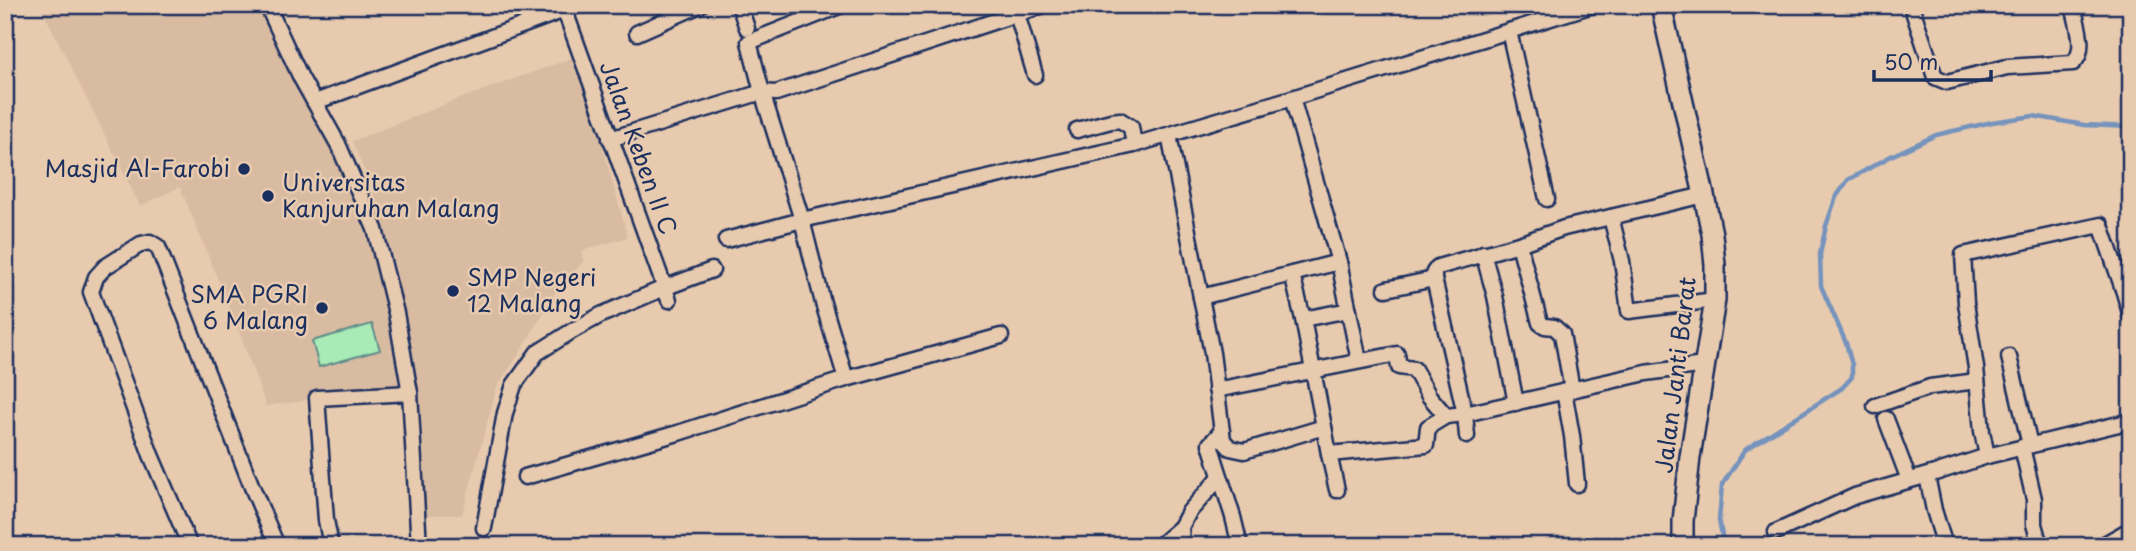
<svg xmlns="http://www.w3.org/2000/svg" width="2136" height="551" viewBox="0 0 2136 551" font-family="'Playpen Sans',sans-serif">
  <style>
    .built { fill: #d9bba2 }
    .green { fill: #a8ebb6; stroke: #628d8a; stroke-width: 2 }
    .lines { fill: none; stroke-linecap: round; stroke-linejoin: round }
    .stream { stroke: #7593bc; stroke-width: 4.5 }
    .street-casing { stroke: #1b2f5e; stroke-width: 19 }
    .secondary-casing { stroke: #1b2f5e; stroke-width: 24 }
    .street { stroke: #e8cbaf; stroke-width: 14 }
    .secondary { stroke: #e8cbaf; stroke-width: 19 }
    .poi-dot { fill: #1b2f5e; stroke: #e8cbaf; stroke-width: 2.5 }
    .labels { text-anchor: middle; stroke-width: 5; stroke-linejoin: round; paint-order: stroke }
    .street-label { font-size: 23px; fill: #1b2f5e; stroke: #e8cbaf }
    .poi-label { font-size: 23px; fill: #1b2f5e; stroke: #e8cbaf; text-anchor: end }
  </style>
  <rect width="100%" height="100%" fill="#e8cbaf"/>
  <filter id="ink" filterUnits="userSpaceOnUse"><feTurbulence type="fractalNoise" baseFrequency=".0143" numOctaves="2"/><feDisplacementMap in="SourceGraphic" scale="14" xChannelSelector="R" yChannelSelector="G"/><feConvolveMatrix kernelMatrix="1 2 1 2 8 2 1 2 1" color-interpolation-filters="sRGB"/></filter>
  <g filter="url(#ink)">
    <g class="built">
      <polygon points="40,5 257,5 296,82 329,139 349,183 382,285 402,384 313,392 304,401 266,406 236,324 180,187 140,206"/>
      <polygon points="577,56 628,237 581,251 584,261 555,293 521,351 497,387 462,515 426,515 422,420 407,326 393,257 371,186 352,141 456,100"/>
    </g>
    <polygon class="green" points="372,324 380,350 319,367 312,341"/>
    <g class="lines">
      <g class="stream">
        <polyline points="1450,546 1454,546"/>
        <polyline points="1724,546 1719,520 1722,485 1745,450 1842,388 1852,377 1852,365 1846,343 1821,286 1820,254 1826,226 1836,197 1848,180 1891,156 1936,135 1992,122 2033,116 2084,125 2131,127"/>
      </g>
      <g class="street-casing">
        <g id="street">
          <polyline points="267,5 301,78 338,144 375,229 396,313 410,393 419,546"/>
          <polyline points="739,5 747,28"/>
          <path d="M 1911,5 L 1935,77 L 1947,82 L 2007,67 L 2073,63 C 2088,50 2076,22 2073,5"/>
          <polyline points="565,11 669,300"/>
          <polyline points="1017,14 1035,75"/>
          <polyline points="1509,31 1547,199"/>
          <polyline points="637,33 700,5"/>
          <polyline points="1292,98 1339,262 1359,361"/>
          <polyline points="315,102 578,5"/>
          <polyline points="1077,130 1111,121 1120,120 1131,127 1134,145"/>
          <polyline points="1169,135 1212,353 1223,440 1230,448 1244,451 1324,427 1303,319"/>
          <polyline points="610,139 762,92 776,93 1044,5"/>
          <polyline points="1611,217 1622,261 1629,311 1715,300"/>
          <polyline points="726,240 802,220 1134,145 1292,98 1593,5"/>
          <polyline points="1519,244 1540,323 1545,326 1554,327 1562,334 1572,390"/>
          <polyline points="1483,253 1495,296 1516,403"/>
          <polyline points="1292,274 1303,319 1349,310"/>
          <polyline points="2131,279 2123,289 2131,316"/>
          <polyline points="1386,289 1434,279"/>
          <polyline points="1201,297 1339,262"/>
          <polyline points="2009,357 2030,445"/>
          <polyline points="846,379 1001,336"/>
          <polyline points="1216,390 1397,354 1399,367 1414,369 1429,396 1446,416 1465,414 1434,279 1434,272 1438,267 1519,244 1564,228 1704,195"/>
          <polyline points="1564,391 1572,436 1577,484"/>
          <polyline points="1875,406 1930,387 1977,381"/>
          <polyline points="1886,419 1909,480"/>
          <polyline points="1324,427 1329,454 1426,445 1428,427 1446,416"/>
          <polyline points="1222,431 1210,444 1233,517 1240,546"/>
          <polyline points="1467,436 1465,414 1646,373 1704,365"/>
          <polyline points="2022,447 2034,499 2034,524 2040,546"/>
          <polyline points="1329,454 1337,490"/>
          <polyline points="1987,456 2131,421"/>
          <polyline points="1927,476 1934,510 1945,546"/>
          <polyline points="525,477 678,433 846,379 823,303 802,220 762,92 749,42 842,5"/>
          <polyline points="1181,527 1182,546"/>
          <polyline points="484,528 505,413 514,385 537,353 572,331 601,315 664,288 712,270"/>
          <polyline points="1776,532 1855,496 1935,473 1987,456 1982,431 1976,368 1966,303 1963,255 2101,225 2123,289"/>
          <polyline points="190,546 151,455 91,292 96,277 105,267 141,244 150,242 158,247 252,487 277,546"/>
          <polyline points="331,546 326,520 317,398 410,393"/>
          <polyline points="1159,546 1181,527 1189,512 1220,477"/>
          <polyline points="2101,546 2131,529"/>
        </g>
      </g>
      <g class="secondary-casing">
        <polyline id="secondary" points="1661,5 1704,195 1712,234 1715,265 1715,300 1690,457 1683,521 1683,546"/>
      </g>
      <use href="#street" class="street"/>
      <use href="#secondary" class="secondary"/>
    </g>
  </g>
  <g class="poi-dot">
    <circle cx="244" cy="169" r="7"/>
    <circle cx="268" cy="196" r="7"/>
    <circle cx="453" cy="291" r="7"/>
    <circle cx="322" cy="308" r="7"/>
  </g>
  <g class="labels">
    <g class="street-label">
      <text transform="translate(638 148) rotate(70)" y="8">Jalan Keben II C</text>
      <text transform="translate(1676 375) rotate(-83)" y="8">Jalan Janti Barat</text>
    </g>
    <g class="poi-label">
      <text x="230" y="177">Masjid Al-Farobi</text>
      <text x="282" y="191" text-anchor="start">Universitas<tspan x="282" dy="26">Kanjuruhan Malang</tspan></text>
      <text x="467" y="286" text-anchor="start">SMP Negeri<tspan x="467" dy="26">12 Malang</tspan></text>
      <text x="308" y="303">SMA PGRI<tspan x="308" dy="26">6 Malang</tspan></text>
    </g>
  </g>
  <rect width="2136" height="551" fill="none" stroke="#e8cbaf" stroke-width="28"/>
  <rect x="14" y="14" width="2108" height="523" fill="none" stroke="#1b2f5e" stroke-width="2.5" filter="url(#ink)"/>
  <path d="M1874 70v10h117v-10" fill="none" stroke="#1b2f5e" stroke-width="3.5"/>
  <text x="1884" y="70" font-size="21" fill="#1b2f5e" stroke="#e8cbaf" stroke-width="5" paint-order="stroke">50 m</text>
</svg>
